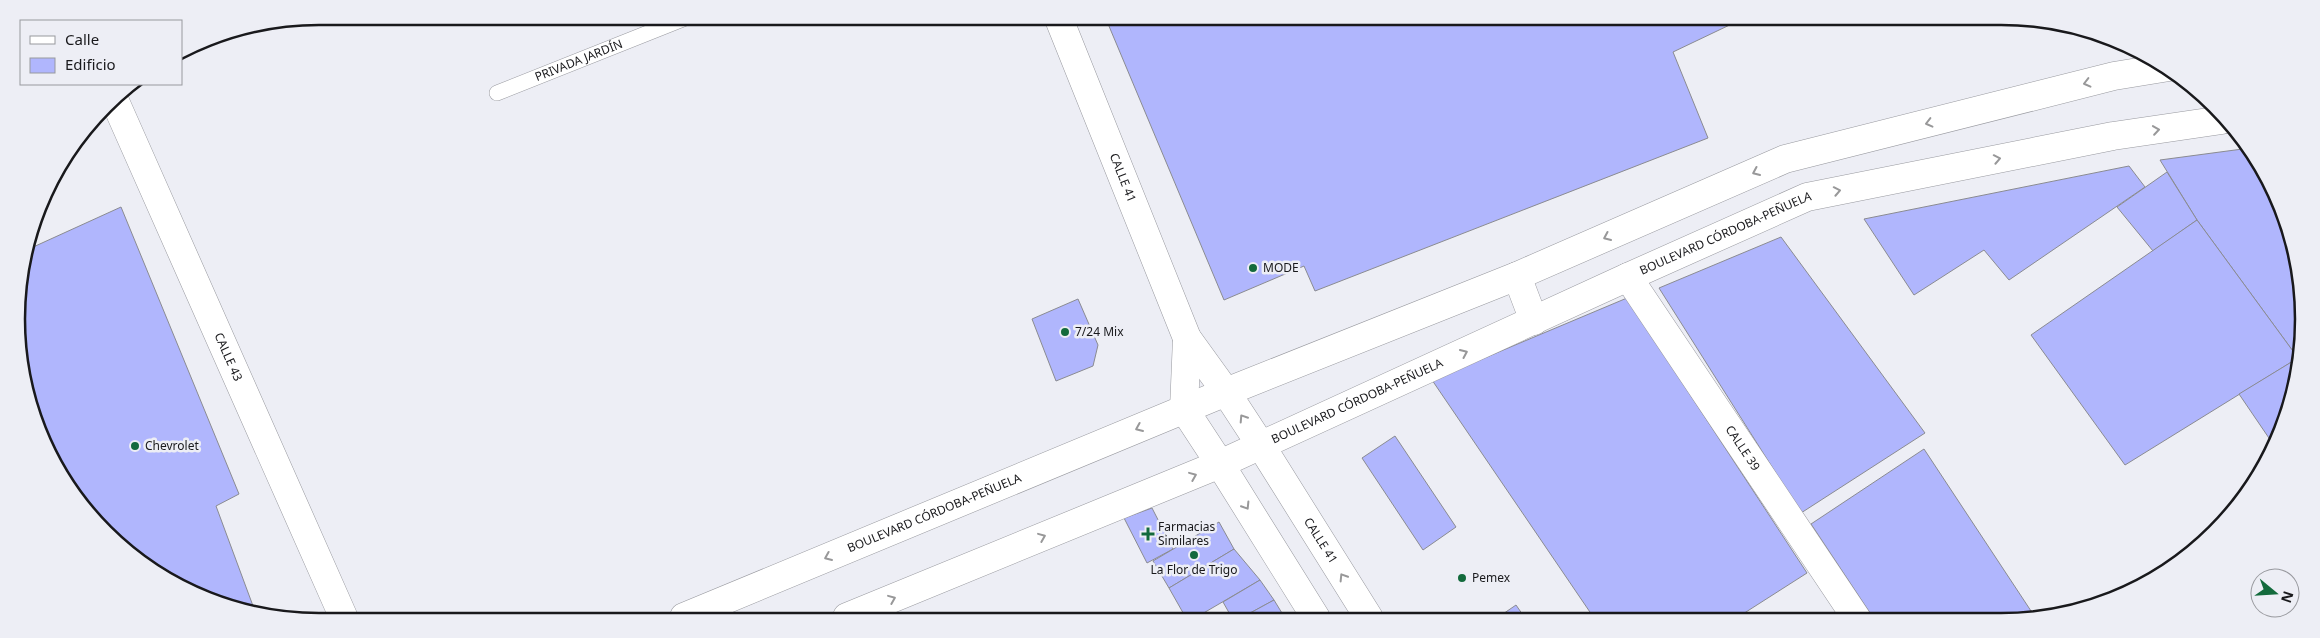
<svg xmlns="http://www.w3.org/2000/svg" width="2320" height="638" viewBox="0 0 2320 638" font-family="'Noto Sans',sans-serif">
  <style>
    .building { fill: #b0b6fd; stroke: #8a8b91 }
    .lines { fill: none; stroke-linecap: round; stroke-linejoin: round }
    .service-casing { stroke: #98999f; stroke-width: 16 }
    .minor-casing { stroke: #98999f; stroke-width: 29 }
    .tertiary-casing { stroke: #98999f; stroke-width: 29 }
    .primary-casing { stroke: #98999f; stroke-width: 29 }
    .service { stroke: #fff; stroke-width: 15 }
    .minor { stroke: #fff; stroke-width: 28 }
    .tertiary { stroke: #fff; stroke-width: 28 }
    .primary { stroke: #fff; stroke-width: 28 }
    .oneway { stroke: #989899 }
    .poi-dot { fill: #136a3c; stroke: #edeef5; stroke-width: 2 }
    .labels { text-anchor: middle; stroke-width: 5; stroke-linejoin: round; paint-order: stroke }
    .street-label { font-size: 12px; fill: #19191c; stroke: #edeef5 }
    .poi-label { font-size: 12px; fill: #19191c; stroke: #edeef5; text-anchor: start }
    .rim { fill: none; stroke: #19191c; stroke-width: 2.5 }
  </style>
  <rect width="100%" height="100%" fill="#edeef5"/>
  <g class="building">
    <polygon points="1106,19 1738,21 1673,52 1708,138 1315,291 1304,266 1224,300"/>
    <polygon points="2250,148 2298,260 2298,358 2197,220 2160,160"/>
    <polygon points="2129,166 2145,187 2009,280 1984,250 1914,295 1864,219"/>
    <polygon points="2167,172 2197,220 2153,251 2117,207"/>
    <polygon points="121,207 239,494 216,506 256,614 167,581 79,504 27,398 17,299 31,248"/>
    <polygon points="2197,220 2298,358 2125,465 2031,335"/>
    <polygon points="1781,237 1925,433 1801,513 1659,288"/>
    <polygon points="1627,298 1807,573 1735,619 1594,618 1432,380"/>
    <polygon points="1078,299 1098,345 1093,366 1056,381 1032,319"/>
    <polygon points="2298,358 2298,378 2273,444 2239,394"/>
    <polygon points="1395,436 1456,527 1423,550 1362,458"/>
    <polygon points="1924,449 2035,617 2032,619 1874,619 1811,524"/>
    <polygon points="1152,508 1173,549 1147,563 1124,518"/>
    <polygon points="1219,522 1234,549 1169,588 1153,561"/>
    <polygon points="1234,549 1260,580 1195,618 1186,618 1169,588"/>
    <polygon points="1260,580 1274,600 1241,618 1232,618 1223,602"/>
    <polygon points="1274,600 1285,618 1241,618"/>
    <polygon points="1516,605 1525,618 1497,618"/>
  </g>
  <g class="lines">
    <g class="service-casing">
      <g id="service">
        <path id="s1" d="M 497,93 L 688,17"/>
      </g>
    </g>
    <g class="minor-casing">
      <g id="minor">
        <path id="s2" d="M 1059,19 L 1187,338 L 1226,392 L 1260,444"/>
        <path id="s3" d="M 114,99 L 343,616"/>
        <path id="s4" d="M 1628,277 L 1857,619"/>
        <polyline points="1187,338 1184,409 1220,464"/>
      </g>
    </g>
    <g class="tertiary-casing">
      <g id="tertiary">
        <path id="s5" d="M 1260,444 L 1369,618"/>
        <polyline points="1220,464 1316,618"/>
      </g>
    </g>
    <g class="primary-casing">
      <g id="primary">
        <polyline points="1517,276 1534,321"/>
        <path id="s6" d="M 684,617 L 1226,392 L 1517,276 L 1785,159 L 2114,76 L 2169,67"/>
        <path id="s7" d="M 847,617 L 1220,464 L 1628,277 L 1807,197 L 2113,136 L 2222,120"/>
      </g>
    </g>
    <use href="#service" class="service"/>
    <use href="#minor" class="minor"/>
    <use href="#tertiary" class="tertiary"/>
    <use href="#primary" class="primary"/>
  </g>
  <defs><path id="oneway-chevron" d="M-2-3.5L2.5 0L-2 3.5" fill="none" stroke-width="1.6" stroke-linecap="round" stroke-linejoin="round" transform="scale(1.25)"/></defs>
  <g class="oneway">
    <use href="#oneway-chevron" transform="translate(2087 83) rotate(166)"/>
    <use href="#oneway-chevron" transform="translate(1929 123) rotate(166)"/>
    <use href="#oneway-chevron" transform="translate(2156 130) rotate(-8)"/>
    <use href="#oneway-chevron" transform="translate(1997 159) rotate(-11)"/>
    <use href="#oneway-chevron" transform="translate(1756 172) rotate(156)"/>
    <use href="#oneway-chevron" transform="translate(1837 191) rotate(-11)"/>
    <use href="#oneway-chevron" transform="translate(1607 237) rotate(156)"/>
    <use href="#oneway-chevron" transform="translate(1464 353) rotate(-24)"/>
    <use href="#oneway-chevron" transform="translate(1243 418) rotate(-123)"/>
    <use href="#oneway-chevron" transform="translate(1139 428) rotate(157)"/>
    <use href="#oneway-chevron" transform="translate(1193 476) rotate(-22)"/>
    <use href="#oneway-chevron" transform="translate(1246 506) rotate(58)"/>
    <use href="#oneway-chevron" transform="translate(1042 537) rotate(-22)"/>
    <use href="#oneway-chevron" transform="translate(828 557) rotate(157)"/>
    <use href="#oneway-chevron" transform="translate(1343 577) rotate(-122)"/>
    <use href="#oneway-chevron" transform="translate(892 599) rotate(-22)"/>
  </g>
  <g class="poi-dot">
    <circle cx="1253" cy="268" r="5"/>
    <circle cx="1065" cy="332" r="5"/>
    <circle cx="135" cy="446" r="5"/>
    <path d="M1145.5 526.5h5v5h5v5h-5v5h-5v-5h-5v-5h5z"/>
    <circle cx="1194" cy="555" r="5"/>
    <circle cx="1462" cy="578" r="5"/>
  </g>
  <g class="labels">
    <g class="street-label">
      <text dy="4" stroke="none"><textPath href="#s1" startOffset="88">PRIVADA JARDÍN</textPath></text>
      <text dy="4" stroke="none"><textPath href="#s2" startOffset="171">CALLE 41</textPath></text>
      <text dy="4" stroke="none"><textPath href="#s7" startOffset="959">BOULEVARD CÓRDOBA-PEÑUELA</textPath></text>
      <text dy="4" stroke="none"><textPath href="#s3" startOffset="282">CALLE 43</textPath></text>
      <text dy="4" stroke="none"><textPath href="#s7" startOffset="554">BOULEVARD CÓRDOBA-PEÑUELA</textPath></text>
      <text dy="4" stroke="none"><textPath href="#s4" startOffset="206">CALLE 39</textPath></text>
      <text dy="4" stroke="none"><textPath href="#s6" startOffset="271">BOULEVARD CÓRDOBA-PEÑUELA</textPath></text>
      <text dy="4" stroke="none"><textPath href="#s5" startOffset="114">CALLE 41</textPath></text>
    </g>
    <g class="poi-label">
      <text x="1263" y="272">MODE</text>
      <text x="1075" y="336">7/24 Mix</text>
      <text x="145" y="450">Chevrolet</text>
      <text x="1158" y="531">Farmacias<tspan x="1158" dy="14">Similares</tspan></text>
      <text x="1194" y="574" text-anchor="middle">La Flor de Trigo</text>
      <text x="1472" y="582">Pemex</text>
    </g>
  </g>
  <path d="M0 0H2320V638H0ZM319 25H2001A294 294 0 0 1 2295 319V319A294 294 0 0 1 2001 613H319A294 294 0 0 1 25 319V319A294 294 0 0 1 319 25Z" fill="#edeef5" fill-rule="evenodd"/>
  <path class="rim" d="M319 25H2001A294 294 0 0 1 2295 319V319A294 294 0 0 1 2001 613H319A294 294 0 0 1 25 319V319A294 294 0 0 1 319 25Z"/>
  <rect x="20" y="20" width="162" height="65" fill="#edeef5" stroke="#98999e"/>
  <rect x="30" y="36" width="25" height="8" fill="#ffffff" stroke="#98999e"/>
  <text x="65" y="45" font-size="15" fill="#19191c">Calle</text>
  <rect x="30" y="58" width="25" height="15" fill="#b0b6fd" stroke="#98999e"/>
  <text x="65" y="70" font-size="15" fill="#19191c">Edificio</text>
  <g transform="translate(2275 593) rotate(108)"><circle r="24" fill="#edeef5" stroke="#98999e"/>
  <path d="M0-4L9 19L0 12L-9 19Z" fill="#136a3c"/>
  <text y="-8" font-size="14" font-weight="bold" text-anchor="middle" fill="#19191c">N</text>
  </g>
</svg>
